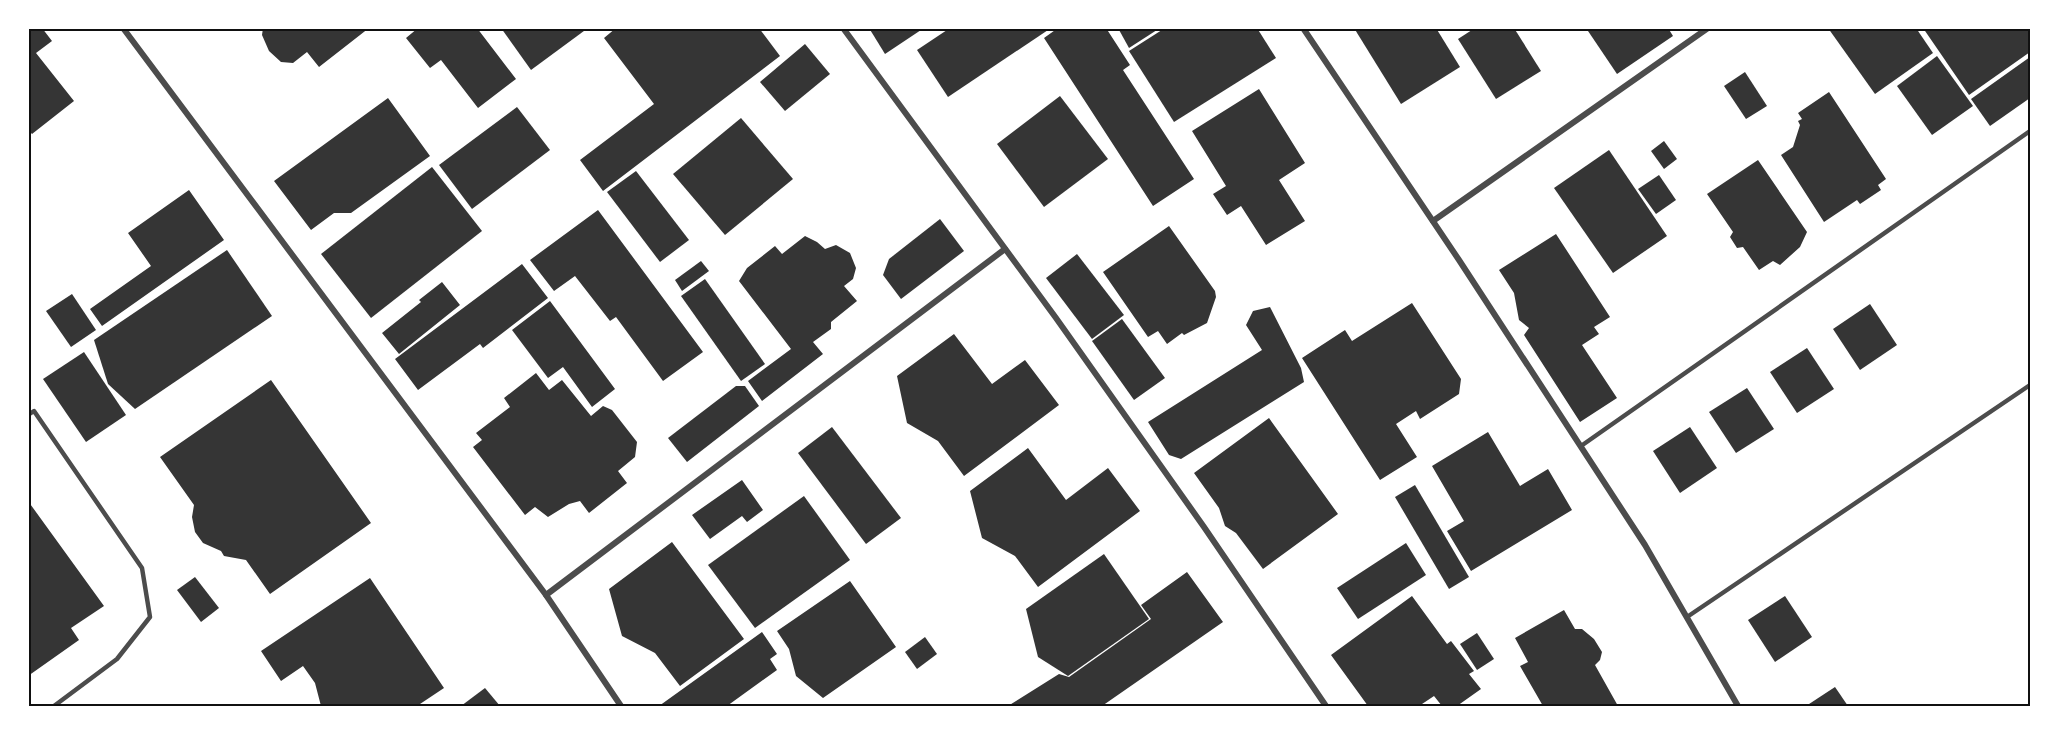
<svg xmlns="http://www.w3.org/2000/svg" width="2059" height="735" viewBox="0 0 2059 735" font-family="'IBM Plex Sans',sans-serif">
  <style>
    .building { fill: #353535 }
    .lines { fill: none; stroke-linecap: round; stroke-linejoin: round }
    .service { stroke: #4c4c4c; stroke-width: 4.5 }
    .minor { stroke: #4c4c4c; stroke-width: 6 }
    .neatline { fill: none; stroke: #111; stroke-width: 2 }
  </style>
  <rect width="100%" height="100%" fill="#fff"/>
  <g class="building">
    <polygon points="28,28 42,28 52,41 36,53 74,101 32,134 28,130"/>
    <polygon points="263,28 369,28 319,67 307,52 293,63 281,62 269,51 262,35"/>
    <polygon points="418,28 477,28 516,79 478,108 441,60 430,68 406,38"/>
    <polygon points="501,28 588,28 531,70"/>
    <polygon points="616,28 759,28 780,56 603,191 580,160 654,104 604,38"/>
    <polygon points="869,28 924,28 885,54"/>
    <polygon points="950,28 1051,28 948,97 917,50"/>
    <polygon points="1058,28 1106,28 1130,65 1123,70 1194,179 1153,206 1044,38"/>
    <polygon points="1118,28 1160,28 1129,48"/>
    <polygon points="1165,28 1257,28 1276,58 1174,122 1129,51"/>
    <polygon points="1354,28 1436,28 1460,67 1401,104"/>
    <polygon points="1475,28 1514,28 1541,71 1496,99 1458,39"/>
    <polygon points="1586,28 1668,28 1673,36 1617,74"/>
    <polygon points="1828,28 1916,28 1933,53 1875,94"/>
    <polygon points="1923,28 2029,28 2030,31 2030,52 1969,95"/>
    <polygon points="805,44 830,74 785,111 760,82"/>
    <polygon points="1937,56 1973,106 1932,135 1897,86"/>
    <polygon points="2030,57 2030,98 1990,126 1971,99"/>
    <polygon points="1745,72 1767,106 1746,119 1724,86"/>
    <polygon points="1259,89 1305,163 1279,180 1305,221 1266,245 1241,206 1227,215 1213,194 1226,186 1192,131"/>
    <polygon points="1829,92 1886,179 1878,185 1881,190 1860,204 1857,200 1824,222 1781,155 1793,147 1800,125 1798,121 1802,119 1798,113"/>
    <polygon points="1060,96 1108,159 1044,207 997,144"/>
    <polygon points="388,98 430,156 351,213 334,213 311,230 274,181"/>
    <polygon points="517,107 550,150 472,209 439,165"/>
    <polygon points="741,118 793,179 725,235 673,174"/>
    <polygon points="1664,141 1677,159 1664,169 1651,151"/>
    <polygon points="1609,150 1667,236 1613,273 1554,188"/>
    <polygon points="1758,160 1807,232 1800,247 1780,265 1773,261 1759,270 1743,247 1737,248 1730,237 1733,232 1707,194"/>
    <polygon points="432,167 482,231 371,318 321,254"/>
    <polygon points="636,171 689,240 660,262 607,192"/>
    <polygon points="1659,175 1676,200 1656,214 1638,189"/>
    <polygon points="189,190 224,240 102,326 90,309 151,266 128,233"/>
    <polygon points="598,210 703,352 663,381 616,317 610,321 575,276 554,291 530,260"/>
    <polygon points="940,219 964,251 901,299 883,275 889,259"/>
    <polygon points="1169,226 1215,291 1216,297 1207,323 1184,335 1182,333 1167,344 1158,331 1148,337 1103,272"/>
    <polygon points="1556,234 1610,317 1594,327 1599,334 1582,345 1617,398 1580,422 1524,335 1529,328 1519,320 1514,293 1499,270"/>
    <polygon points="805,236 817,242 825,249 836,245 850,253 856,268 853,279 844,286 857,301 831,322 831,329 813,342 823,354 762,401 748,381 791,349 739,281 747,268 775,246 782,254"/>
    <polygon points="227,250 272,316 135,409 108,384 94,340"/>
    <polygon points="1077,254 1124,315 1092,339 1046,278"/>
    <polygon points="701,261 709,271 682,291 675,280"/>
    <polygon points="522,264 548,298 483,348 480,344 418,390 395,359"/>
    <polygon points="705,279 765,364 741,381 681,296"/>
    <polygon points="442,282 460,305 399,354 382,333 421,302 419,300"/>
    <polygon points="72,294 96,330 71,347 46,311"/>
    <polygon points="550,301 615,389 592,407 563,367 548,378 512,330"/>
    <polygon points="1412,303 1461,379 1459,394 1420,419 1416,411 1396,424 1417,457 1380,480 1302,358 1345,330 1352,341"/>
    <polygon points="1870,304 1897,345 1860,370 1833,329"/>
    <polygon points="1270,307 1301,368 1304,382 1181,459 1169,455 1148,422 1262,350 1246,325 1253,311"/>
    <polygon points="1122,319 1165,378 1134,400 1092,341"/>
    <polygon points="954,334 992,384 1025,360 1059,405 964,476 938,441 907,423 897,376"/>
    <polygon points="1807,348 1834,389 1797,413 1770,372"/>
    <polygon points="84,352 126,415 86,442 43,379"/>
    <polygon points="536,373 549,390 562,380 591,416 603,406 612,410 637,442 635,457 618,471 627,483 589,513 580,501 569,504 548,517 535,507 525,515 473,447 482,440 476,433 510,407 504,398"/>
    <polygon points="271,380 371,523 270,594 246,560 224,556 221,551 203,543 195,532 192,517 194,505 160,457"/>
    <polygon points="736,386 745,386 759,406 687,462 668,438"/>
    <polygon points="1747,388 1774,429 1736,453 1709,412"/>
    <polygon points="1269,418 1338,514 1263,569 1236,533 1225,526 1219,508 1194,473"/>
    <polygon points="832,427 901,518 866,544 798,453"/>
    <polygon points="1690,427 1717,468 1680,493 1653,451"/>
    <polygon points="1488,432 1520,486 1548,469 1572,510 1471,571 1447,531 1464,521 1432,466"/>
    <polygon points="1028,448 1066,500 1108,468 1140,511 1038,587 1015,556 982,538 970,491"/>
    <polygon points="742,480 763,510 747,522 742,516 710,539 692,515"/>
    <polygon points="1415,485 1469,577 1449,589 1395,497"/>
    <polygon points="804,496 850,560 755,628 708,565"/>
    <polygon points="28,501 104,606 71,628 79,640 28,676"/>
    <polygon points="672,542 744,639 680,686 655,653 622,636 609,589"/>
    <polygon points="1406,543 1426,575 1358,619 1337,588"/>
    <polygon points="1104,554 1149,619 1068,676 1038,657 1026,609"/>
    <polygon points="1187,572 1223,622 1102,706 1008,706 1059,674 1069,677 1151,619 1141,605"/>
    <polygon points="195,577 219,608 201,622 177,590"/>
    <polygon points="370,578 444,688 417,706 321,706 315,683 303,666 281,681 261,651"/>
    <polygon points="850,581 896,647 823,698 796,676 789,649 777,631"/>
    <polygon points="1412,596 1447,644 1451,641 1474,671 1469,674 1481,689 1457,706 1442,706 1434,696 1419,706 1368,706 1331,655"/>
    <polygon points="1785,596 1812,637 1775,662 1748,620"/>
    <polygon points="1564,610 1575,629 1582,629 1594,639 1602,652 1600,660 1595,665 1618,706 1543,706 1520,666 1528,662 1515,638"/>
    <polygon points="762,632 777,654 770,659 777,670 727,706 659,706"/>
    <polygon points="1477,633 1494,659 1477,670 1460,644"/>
    <polygon points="925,637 937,654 917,669 905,652"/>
    <polygon points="1835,687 1848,706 1806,706"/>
    <polygon points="485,688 500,706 461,706"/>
  </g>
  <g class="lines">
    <g class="service">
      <polyline points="28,415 34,411 142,568 150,617 117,659 54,706"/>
      <polyline points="1581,446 2030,131"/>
      <polyline points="1687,617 2030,385"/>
    </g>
    <g class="minor">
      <polyline points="123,28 546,595 621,706"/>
      <polyline points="843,28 1056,318 1204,527 1326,706"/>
      <polyline points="1303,28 1459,260 1645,545 1738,706"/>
      <polyline points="1433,221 1708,28"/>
      <polyline points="546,595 1005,249"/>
    </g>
  </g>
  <rect width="2059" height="735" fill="none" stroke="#ffffff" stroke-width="60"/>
  <rect x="30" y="30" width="1999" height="675" class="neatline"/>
</svg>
